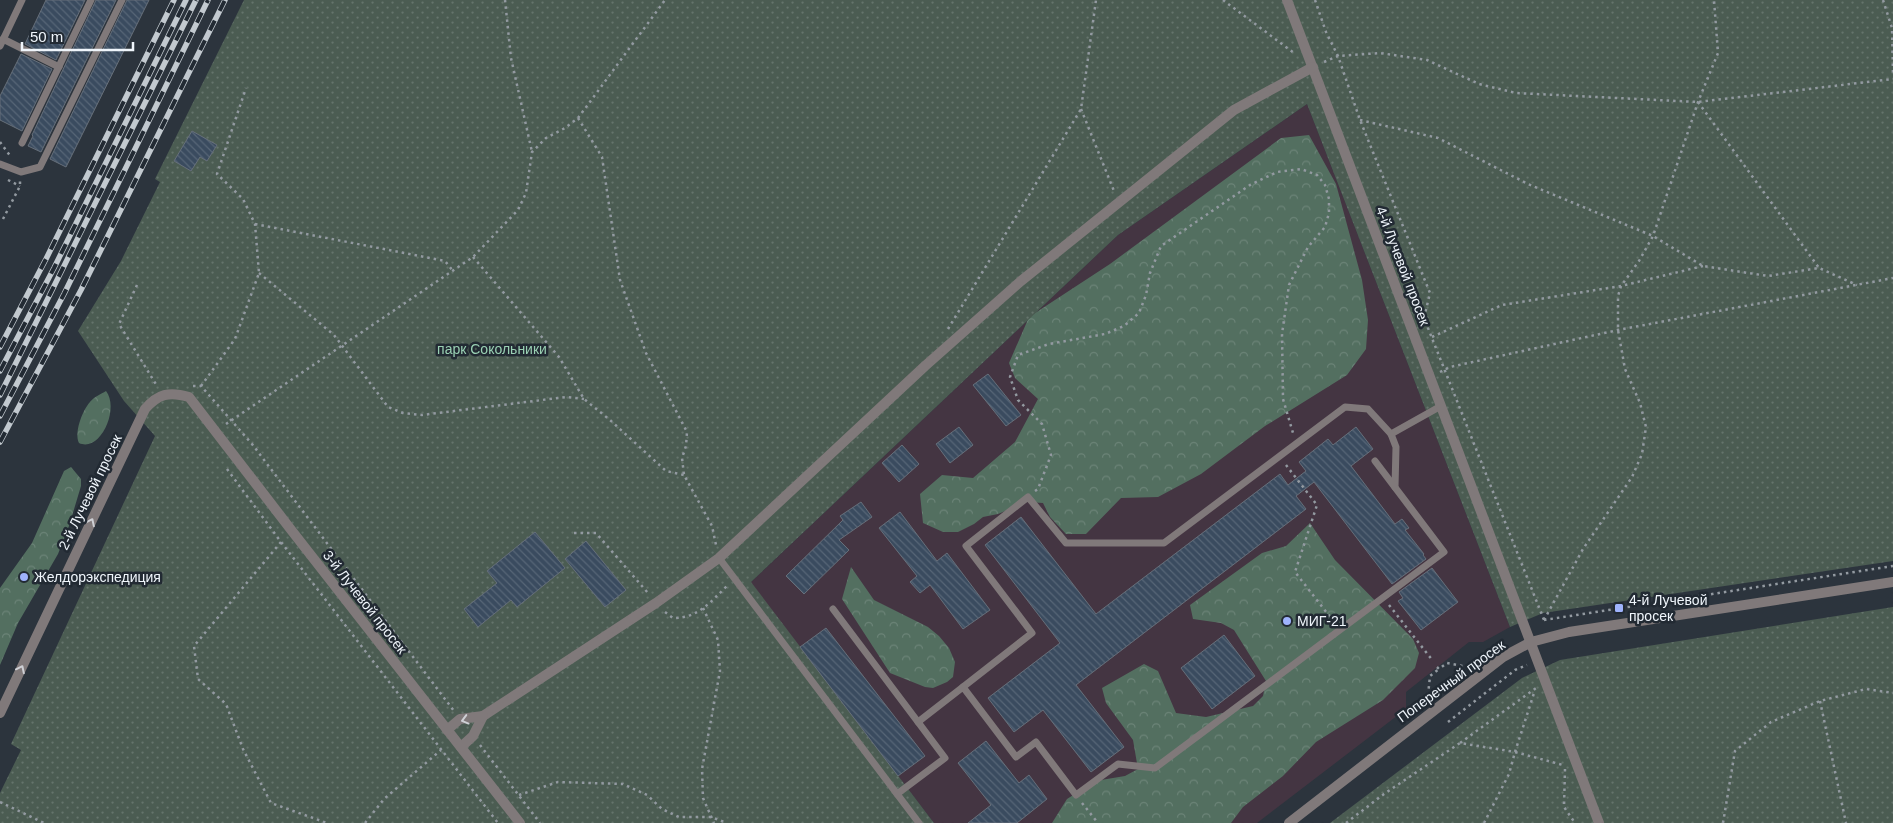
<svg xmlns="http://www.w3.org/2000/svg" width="1893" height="823" viewBox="0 0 1893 823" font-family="Helvetica,sans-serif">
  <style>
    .medical { fill: #443542 }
    .forest { fill: url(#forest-crowns) }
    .park { fill: url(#park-dots) }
    .building { fill: url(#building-back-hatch); stroke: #666f7a }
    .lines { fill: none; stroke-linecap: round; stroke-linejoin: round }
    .path { stroke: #939aa1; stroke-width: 2.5; stroke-dasharray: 2.5 4; stroke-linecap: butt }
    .service { stroke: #80797a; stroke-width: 7 }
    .minor { stroke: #80797a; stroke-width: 10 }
    .tertiary { stroke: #80797a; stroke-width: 10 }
    .rail-casing { stroke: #c2c9cf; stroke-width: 5.5 }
    .rail { stroke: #222a33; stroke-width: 4; stroke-dasharray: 11; stroke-linecap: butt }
    .oneway { stroke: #ced0d5 }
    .poi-dot { fill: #9fb3fd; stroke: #222a33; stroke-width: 2 }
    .labels { text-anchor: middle; stroke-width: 5; stroke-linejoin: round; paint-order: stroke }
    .street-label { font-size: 14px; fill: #f0f6fc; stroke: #222a33 }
    .park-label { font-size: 14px; fill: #9ad1b4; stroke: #222a33 }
    .poi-label { font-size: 14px; fill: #f0f6fc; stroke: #222a33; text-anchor: start }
  </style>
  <defs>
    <pattern id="forest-crowns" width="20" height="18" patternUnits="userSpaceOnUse" patternTransform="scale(1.25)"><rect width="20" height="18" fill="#536f60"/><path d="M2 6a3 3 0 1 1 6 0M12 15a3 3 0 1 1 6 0" fill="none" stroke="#6c8478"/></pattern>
    <pattern id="park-dots" width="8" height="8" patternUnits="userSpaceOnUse" patternTransform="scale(1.25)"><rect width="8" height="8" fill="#4b5c52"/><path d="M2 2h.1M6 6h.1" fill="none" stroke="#65746c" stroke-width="1.8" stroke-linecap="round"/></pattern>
    <pattern id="building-back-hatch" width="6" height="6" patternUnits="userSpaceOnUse" patternTransform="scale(1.25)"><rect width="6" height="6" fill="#3a4b5f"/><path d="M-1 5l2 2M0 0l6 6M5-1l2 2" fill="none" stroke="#576677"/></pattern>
  </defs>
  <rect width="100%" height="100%" fill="#2c343d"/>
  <polygon class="medical" points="1307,104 1510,627 1483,642 1469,642 1406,692 1406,709 1257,823 934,823 750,583 1118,235"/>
  <g class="forest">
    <polygon points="1309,135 1336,184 1362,280 1368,320 1366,349 1347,375 1265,426 1201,474 1158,497 1121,498 1086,534 1066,534 1050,517 1043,503 1027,502 998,514 983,517 974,524 958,532 943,532 923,523 920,494 942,475 973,478 1015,442 1038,399 1015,378 1009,363 1029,317 1110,264 1281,138"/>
    <path d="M 106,391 C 120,409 100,453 79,443 C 74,433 82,411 90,402 C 94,397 101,394 106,391 Z"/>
    <polygon points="71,467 81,479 81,486 69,526 58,554 18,623 0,665 0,588 32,543 64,471"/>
    <polygon points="1310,523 1335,560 1413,639 1419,653 1415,668 1383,700 1316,742 1283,776 1243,807 1231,823 1052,823 1067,799 1095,781 1125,776 1138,769 1133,740 1106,703 1102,688 1144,664 1158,671 1176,713 1206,717 1253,706 1263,696 1266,681 1234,630 1221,623 1193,619 1190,605 1262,553 1286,546"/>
    <polygon points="851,567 874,600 928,627 939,636 949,648 955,662 953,677 947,682 933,688 925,687 890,673 842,599"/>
  </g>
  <g class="park">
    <polygon points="244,0 1893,0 1893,561 1543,613 1510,627 1307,104 1118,235 751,582 934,823 0,823 0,793 21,750 11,744 155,436 124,401 78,331 121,261 160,182 155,179"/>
    <polygon points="1893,607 1893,823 1330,823 1522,678 1560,660"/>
  </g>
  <g class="building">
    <polygon points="46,0 85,0 56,60 25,44"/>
    <polygon points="96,0 116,0 41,152 28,146 33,136 32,135"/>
    <polygon points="127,0 149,0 66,167 50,159"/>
    <polygon points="21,54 52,69 22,131 0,120 0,96"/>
    <polygon points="192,131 217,145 207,161 200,157 191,171 174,161"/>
    <polygon points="988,374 1021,415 1006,426 973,385"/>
    <polygon points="959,427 973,445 950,463 936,444"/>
    <polygon points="1356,427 1373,449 1351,466 1395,524 1402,519 1409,528 1405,530 1424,554 1423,555 1426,559 1392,584 1314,482 1296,496 1306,509 1076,685 1124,747 1091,772 1043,710 1014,732 988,698 1060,643 985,545 1021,517 1096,614 1280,474 1288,485 1306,471 1299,462 1328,439 1333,445"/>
    <polygon points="902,445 919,464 899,482 882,463"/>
    <polygon points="861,502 872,517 839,540 849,550 804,594 786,576 843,520 840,516"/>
    <polygon points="900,512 937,561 947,553 990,610 963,629 930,585 920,593 910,582 917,576 879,528"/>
    <polygon points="535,532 565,568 517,607 511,600 478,627 464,609 497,583 487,571"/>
    <polygon points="586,541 626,590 605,607 565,559"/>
    <polygon points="1432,568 1458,602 1421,630 1398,601 1403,598 1399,592"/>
    <polygon points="826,628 925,756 898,776 800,647"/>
    <polygon points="1224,635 1255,676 1212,709 1181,668"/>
    <polygon points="986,741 1019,783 1029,775 1047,799 1017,823 968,823 991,805 958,763"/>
  </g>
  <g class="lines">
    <g class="path">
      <polyline points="505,0 511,58 532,152"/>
      <polyline points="1223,0 1294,53"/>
      <polyline points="1315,0 1326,32 1338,56 1360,120 1430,293 1424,318 1544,620"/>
      <polyline points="1883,0 1892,28 1893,75"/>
      <polyline points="1324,62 1338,56 1380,53 1427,60 1479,84 1516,93 1698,102 1893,79"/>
      <polyline points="1698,102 1819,268"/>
      <polyline points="1081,109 1114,191"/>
      <polyline points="578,118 602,157 620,280 646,353 687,432 686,446 682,458 684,475 712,526 716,545"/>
      <polyline points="1360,120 1438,138 1528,184 1653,236 1703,266 1768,276 1819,268 1857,285"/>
      <polyline points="0,142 11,157"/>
      <polyline points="8,180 20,186"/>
      <polyline points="3,219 20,186 20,181"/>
      <polyline points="255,224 445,261 453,271"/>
      <polyline points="473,257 559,357 584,399 610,420 666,471 684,475"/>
      <polyline points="259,273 334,335 388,407 403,413 422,415 566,397 584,399"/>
      <polyline points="137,285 119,324 157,386"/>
      <polyline points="948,329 1081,109 1096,0"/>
      <polyline points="1432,337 1502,305 1621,286 1703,266"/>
      <polyline points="1440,372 1450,367 1618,330 1893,278"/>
      <polyline points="193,386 201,386 252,444 454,711"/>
      <polyline points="201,386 235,339 259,273 255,224 243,199 217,174 246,88"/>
      <polyline points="226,424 473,257 518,210 526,193 532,152 546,138 565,128 578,118 665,0"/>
      <polyline points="1286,465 1317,505 1295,572 1334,622"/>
      <polyline points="227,469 281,542 498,823"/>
      <polyline points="1035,491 1038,489 1051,455 1042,424 1018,400 1010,377 1018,355 1049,344 1105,334 1124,326 1139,313 1146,295 1150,273 1161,246 1250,185 1277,172 1301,169 1317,175 1325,185 1329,199 1329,213 1325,227 1308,247 1289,285 1282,334 1283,399 1293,433"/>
      <polyline points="574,533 596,533 648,593"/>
      <polyline points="281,542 194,646 198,679 226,704 243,749 271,803 327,823"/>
      <polyline points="1389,605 1433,661"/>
      <polyline points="703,608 718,640 720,671 702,769 703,798 714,823"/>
      <path d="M 665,612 L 673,618 C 699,618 710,602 728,585"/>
      <polyline points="1544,620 1583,549 1632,477 1642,454 1646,427 1640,403 1625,369 1618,330 1618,296 1621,286 1639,261 1653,236 1698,102 1718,53 1714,0"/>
      <polyline points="1544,620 1893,566"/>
      <polyline points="1437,667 1439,669 1447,663 1463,666"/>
      <polyline points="1428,695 1430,676 1439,669"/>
      <polyline points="1820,701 1846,823"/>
      <polyline points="1448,722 1515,670 1527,665"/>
      <polyline points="1460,743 1536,688"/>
      <polyline points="480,745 540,823"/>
      <polyline points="1565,769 1564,807 1575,823"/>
      <polyline points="519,795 558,782 623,784 647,795 662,809 679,817 711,817 727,823"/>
      <polyline points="0,802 44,823"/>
      <polyline points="1082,803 1098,823"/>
      <polyline points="365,823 384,799 441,750"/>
      <polyline points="1346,823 1384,794 1460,743 1515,752 1535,690"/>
      <polyline points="1484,823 1509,774 1515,752 1563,765"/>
      <polyline points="1723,823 1735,751 1771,722 1820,701 1866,689 1893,693"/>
    </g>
    <g class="service">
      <polyline points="3,39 59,67"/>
      <polyline points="0,46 22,0"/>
      <polyline points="22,143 91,0"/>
      <polyline points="0,164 21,172 40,167 122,0"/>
      <polyline points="1391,434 1441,406"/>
      <polyline points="719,558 919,823"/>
      <polyline points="833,609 918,722"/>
      <polyline points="963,687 1032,633 966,546 1028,497 1066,543 1164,543 1345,407 1368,409 1391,434 1396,447 1395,487"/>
      <polyline points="897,794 945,758 918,722 963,687 1016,757 1036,742 1076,795 1118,764 1155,768 1444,552 1375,461"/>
    </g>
    <g class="minor">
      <polyline points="1287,0 1599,823"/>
      <path d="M 0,713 L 145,409 C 158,394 169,391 189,397 L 292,531 L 520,823"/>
      <polyline points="483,716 656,603 719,558 925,366 1021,281 1234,110 1313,67"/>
      <polyline points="447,730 460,719 483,716 473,736 461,747"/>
    </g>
    <polyline class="tertiary" points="1289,823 1503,657 1531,642 1569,632 1893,582"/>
    <g class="rail-casing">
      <g id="rail">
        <polyline points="0,347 46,259 174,0"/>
        <polyline points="0,371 54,268 186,0"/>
        <polyline points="0,395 196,0"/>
        <polyline points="0,416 64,294 208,0"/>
        <polyline points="0,442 81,290 225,0"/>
      </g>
    </g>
    <use href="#rail" class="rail"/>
  </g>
  <defs><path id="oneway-chevron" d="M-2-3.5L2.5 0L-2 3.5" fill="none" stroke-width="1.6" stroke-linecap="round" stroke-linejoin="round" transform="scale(1.25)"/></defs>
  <g class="oneway">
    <use href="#oneway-chevron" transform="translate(91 522) rotate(-64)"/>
    <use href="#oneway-chevron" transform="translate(21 669) rotate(-64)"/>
    <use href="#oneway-chevron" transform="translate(465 720) rotate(165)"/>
  </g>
  <g class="poi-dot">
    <circle cx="24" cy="577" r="5"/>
    <rect x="1614" y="603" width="10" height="10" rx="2.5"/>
    <circle cx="1287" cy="621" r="5"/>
  </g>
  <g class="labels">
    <g class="street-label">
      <text transform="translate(1403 266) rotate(69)" y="5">4-й Лучевой просек</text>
      <text transform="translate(90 492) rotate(-64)" y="5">2-й Лучевой просек</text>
      <text transform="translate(365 602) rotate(52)" y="5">3-й Лучевой просек</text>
      <text transform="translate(1451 681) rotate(-36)" y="5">Поперечный просек</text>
    </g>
    <g class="park-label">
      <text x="492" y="354">парк Сокольники</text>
    </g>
    <g class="poi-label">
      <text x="34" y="582">Желдорэкспедиция</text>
      <text x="1629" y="605">4-й Лучевой<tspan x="1629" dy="16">просек</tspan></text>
      <text x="1297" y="626">МИГ-21</text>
    </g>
  </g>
  <path d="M22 42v8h111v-8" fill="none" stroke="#f0f6fc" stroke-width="2.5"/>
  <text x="30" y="42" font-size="15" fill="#f0f6fc" stroke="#222a33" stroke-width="4" paint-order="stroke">50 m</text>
</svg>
